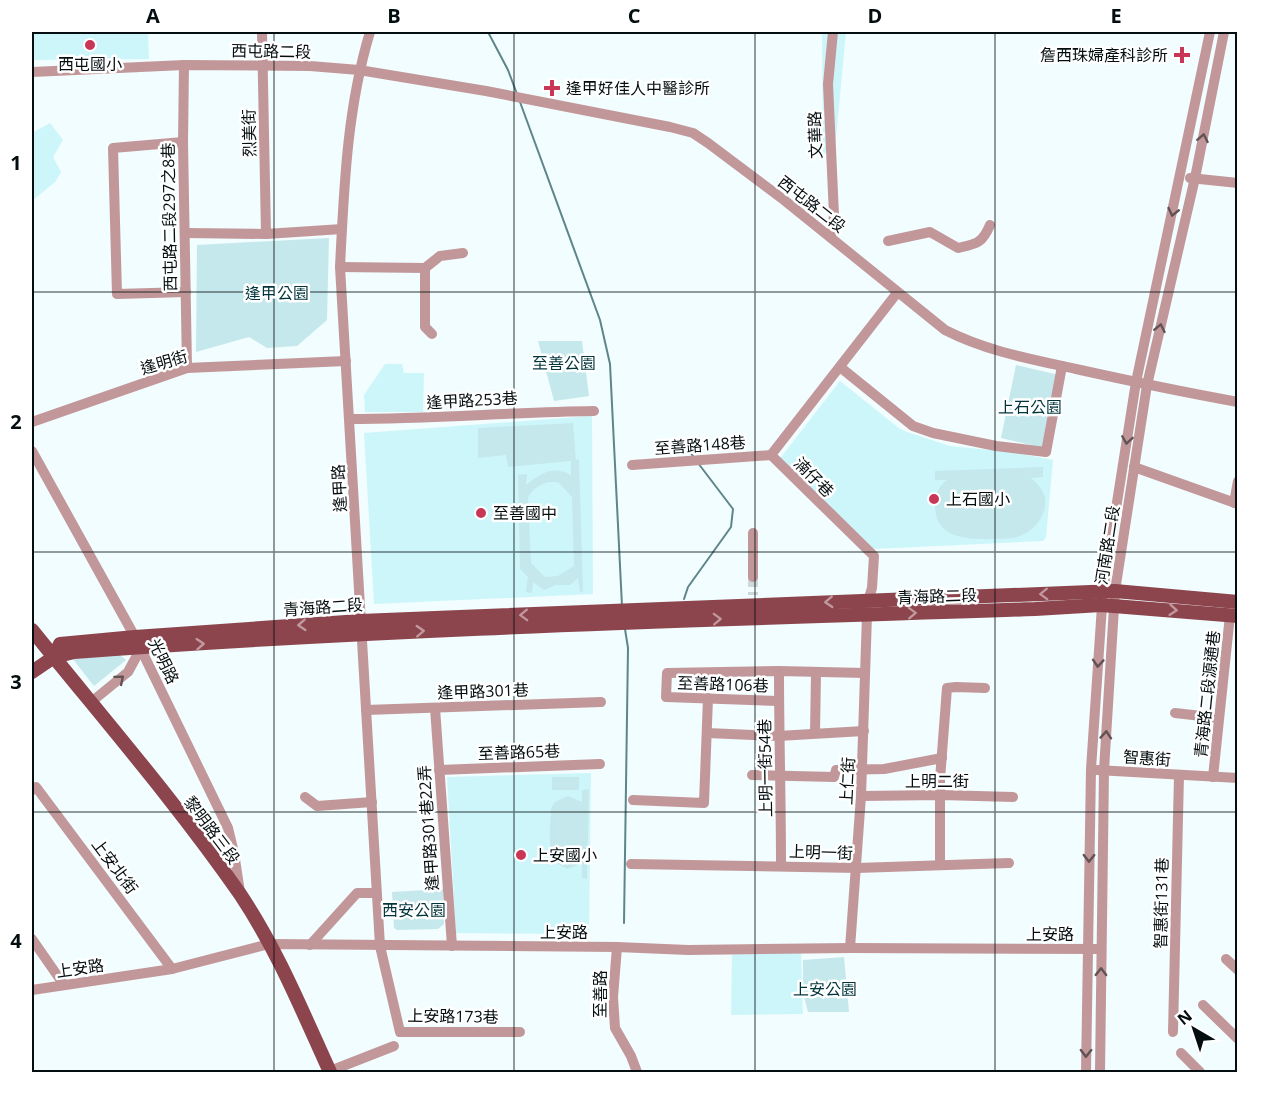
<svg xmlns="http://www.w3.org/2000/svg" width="1269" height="1104" viewBox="0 0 1269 1104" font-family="'Open Sans','Noto Sans TC',sans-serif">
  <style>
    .built { fill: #cdf6fb }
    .green { fill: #c5e8ec; fill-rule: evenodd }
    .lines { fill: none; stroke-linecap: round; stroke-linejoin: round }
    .stream { stroke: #5e858a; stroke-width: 2 }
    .minor-tunnel { stroke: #cdd9da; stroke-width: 10; stroke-dasharray: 10 5; stroke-linecap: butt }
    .minor { stroke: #c2979a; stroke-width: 10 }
    .major { stroke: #8c444d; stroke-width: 14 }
    .oneway { stroke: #635254 }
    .oneway2 { stroke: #c0989d }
    .grid { fill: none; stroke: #040d0f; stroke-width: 1.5; stroke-opacity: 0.55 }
    .poi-dot { fill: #c83856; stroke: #fff; stroke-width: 2 }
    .labels { text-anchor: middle; stroke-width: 5; stroke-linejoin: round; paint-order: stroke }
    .street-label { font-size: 16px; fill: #040d0f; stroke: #fff }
    .poi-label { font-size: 16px; fill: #040d0f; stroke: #fff; text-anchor: start }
    .park-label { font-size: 16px; fill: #00353b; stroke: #fff }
    .neatline { fill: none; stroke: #040d0f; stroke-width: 2 }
    .grid-label { font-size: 20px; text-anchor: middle; font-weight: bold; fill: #040d0f }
  </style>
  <rect width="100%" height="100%" fill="#f1fdfe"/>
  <g class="built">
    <polygon points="32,32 148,32 149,59 32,60"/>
    <polygon points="822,32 846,32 835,149 823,154"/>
    <polygon points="50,123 63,140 53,157 61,172 55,182 32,201 32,133"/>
    <polygon points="385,364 402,364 404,373 424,373 423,412 365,412 364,395"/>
    <polygon points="840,381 900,429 907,432 950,446 1010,452 1053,460 1046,537 1043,541 873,549 778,461"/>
    <polygon points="592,416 593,594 374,604 364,433"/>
    <polygon points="591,773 589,934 456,933 447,777"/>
    <polygon points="801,951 803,1014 731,1015 732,952"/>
  </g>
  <g class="green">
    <polygon points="329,238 327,320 297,346 267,348 249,337 196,352 197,245"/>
    <polygon points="538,341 582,341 589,396 554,401"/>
    <polygon points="1016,365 1059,375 1044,448 1001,438"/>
    <path d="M 573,423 L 576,460 L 579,459 L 583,592 L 580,592 L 578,578 L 570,585 L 556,585 L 544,590 L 533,582 L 532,593 L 526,592 L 528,577 L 520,569 L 518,475 L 527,474 L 526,485 C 542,473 552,465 571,475 L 571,461 L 508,467 L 506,455 L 478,458 L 478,428 ZM 549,482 L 558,482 L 572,497 L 574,566 L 558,576 L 545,577 L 531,563 L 528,498 C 531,490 540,484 549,482 Z"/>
    <path d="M 1043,467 L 1043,477 L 1031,478 C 1035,482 1040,486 1043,492 C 1051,509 1037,530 1020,536 C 1010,540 998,538 988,539 C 965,539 937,538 935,508 C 934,496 938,487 947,480 L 935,480 L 935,471 Z"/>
    <polygon points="120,655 126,660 94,686 72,658"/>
    <rect x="552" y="777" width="27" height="13"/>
    <path d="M 589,789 L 587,879 L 582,878 L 582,863 L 568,869 C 543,862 551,827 551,808 L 555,802 L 568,796 L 582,802 L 582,790 Z"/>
    <polygon points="443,889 444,924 438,929 397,930 394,928 392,892"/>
    <polygon points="844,957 849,1012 808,1012 803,993 803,960"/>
  </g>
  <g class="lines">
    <g class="stream">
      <polyline points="488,32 508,70 517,94"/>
      <polyline points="520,102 600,320 610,364 622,606"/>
      <polyline points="682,442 693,456"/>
      <polyline points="684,599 688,587 731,527 733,509 698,463"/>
      <polyline points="624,923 628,648 625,629"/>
    </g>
    <polyline class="minor-tunnel" points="753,577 753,595"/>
    <g class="minor">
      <polyline points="262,32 266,234"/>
      <path d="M 370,32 C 347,108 344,187 340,267 L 380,946 L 400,1032 L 520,1032"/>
      <polyline points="184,65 183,142 187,368"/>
      <path d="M 32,72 L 184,65 L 310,66 L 359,70 L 486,91 L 670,127 L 693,133 L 708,143 L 784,200 L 945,330 C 986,351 1030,359 1076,369 C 1130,381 1183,392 1238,402"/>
      <polyline points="183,142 113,148 117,294 186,292"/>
      <polyline points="1190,178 1238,183"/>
      <polyline points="186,233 266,234 342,229"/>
      <polyline points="831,238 834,215 828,84 833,32"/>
      <path d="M 888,241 L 930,232 L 958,248 C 976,244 982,244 990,225"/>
      <polyline points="340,267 425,268 425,327 432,334"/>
      <polyline points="425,268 440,256 463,253"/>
      <polyline points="840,367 913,426 933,433 996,446 1046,452 1062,366"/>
      <path d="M 350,419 C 432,419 513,412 594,411"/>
      <polyline points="32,422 187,368 346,361"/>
      <polyline points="32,451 135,637 228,828 234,853 240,892"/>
      <polyline points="632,465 771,455"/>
      <polyline points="1134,467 1238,504"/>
      <polyline points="1234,503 1238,481"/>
      <polyline points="753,577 753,533"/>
      <path d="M 779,671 C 779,736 781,800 781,865"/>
      <polyline points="779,701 666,697 667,673 779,671 865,673"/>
      <polyline points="90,703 128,672 141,648"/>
      <polyline points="435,708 452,946"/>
      <polyline points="366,710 601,702"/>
      <polyline points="1175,713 1219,718"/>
      <polyline points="707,733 778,736 864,731"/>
      <polyline points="815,733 816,673"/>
      <polyline points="439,770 600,764"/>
      <polyline points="1097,770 1238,778"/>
      <polyline points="752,775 834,777 836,770 884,769 942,758"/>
      <polyline points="1213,777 1230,615"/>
      <polyline points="32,790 36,787 172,969"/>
      <polyline points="861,796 941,795 1013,797"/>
      <polyline points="305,797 317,806 372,802"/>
      <polyline points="633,800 704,803 708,698"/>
      <polyline points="631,864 857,868 1009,863"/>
      <polyline points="940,865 940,779 947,688 956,687 985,688"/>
      <polyline points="32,939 64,985"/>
      <polyline points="310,945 357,893 376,893"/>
      <polyline points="617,947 613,997 615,1028 631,1056 637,1072"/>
      <polyline points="850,948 861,796 867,615 868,601 872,588 874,556 771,455 897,293"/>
      <polyline points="1226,959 1238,970"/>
      <polyline points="32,990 172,969 269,944 617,947 688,950 850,948 1101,949"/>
      <polyline points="1203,1005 1238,1039"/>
      <polyline points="1173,1032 1179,775"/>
      <polyline points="1181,1053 1200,1072"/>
      <polyline points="330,1071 394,1046"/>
      <polyline points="1086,1072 1091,769 1103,591 1136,382 1210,32"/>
      <polyline points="1100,1072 1104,770 1115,591 1147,385 1195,178 1224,32"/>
    </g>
    <g class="major">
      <path d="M 32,630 C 102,717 176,802 240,894 C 277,949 303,1013 330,1072"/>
      <polyline points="54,657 60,644 135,637 360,621 1115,591 1238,602"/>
      <path d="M 32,672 L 54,657 L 74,652 C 394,628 714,620 1035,609 L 1101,605 L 1238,616"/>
    </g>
  </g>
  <defs><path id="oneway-chevron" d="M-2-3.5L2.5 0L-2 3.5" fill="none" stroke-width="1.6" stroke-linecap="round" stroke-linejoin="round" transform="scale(1.5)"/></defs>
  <g class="oneway">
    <use href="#oneway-chevron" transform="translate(1203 138) rotate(-79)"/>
    <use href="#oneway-chevron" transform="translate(1173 212) rotate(103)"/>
    <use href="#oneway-chevron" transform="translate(1160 328) rotate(-78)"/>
    <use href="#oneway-chevron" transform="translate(1127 440) rotate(99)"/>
    <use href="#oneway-chevron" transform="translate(1098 663) rotate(94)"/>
    <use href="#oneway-chevron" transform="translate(120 679) rotate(-40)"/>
    <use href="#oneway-chevron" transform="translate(1106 735) rotate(-86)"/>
    <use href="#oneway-chevron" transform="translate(1089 858) rotate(91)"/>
    <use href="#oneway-chevron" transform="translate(1101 972) rotate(-89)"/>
    <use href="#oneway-chevron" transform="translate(1086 1053) rotate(91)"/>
  </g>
  <g class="oneway2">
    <use href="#oneway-chevron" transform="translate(1044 594) rotate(178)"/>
    <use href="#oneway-chevron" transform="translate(829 602) rotate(177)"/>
    <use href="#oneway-chevron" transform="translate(1173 610) rotate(5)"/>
    <use href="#oneway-chevron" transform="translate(912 613) rotate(-2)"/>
    <use href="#oneway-chevron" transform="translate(524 615) rotate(178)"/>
    <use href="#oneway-chevron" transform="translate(717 619) rotate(-2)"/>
    <use href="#oneway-chevron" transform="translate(302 625) rotate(176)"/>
    <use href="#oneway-chevron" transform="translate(420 631) rotate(-3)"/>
    <use href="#oneway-chevron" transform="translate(200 644) rotate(-4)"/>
  </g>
  <path class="grid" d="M 274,32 L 274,1072M 514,32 L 514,1072M 755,32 L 755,1072M 995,32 L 995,1072M 32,292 L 1238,292M 32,552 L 1238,552M 32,812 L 1238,812"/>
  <g class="poi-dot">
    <circle cx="90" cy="45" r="6"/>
    <path d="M1179 46h6v6h6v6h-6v6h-6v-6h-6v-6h6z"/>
    <path d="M549 79h6v6h6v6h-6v6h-6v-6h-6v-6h6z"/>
    <circle cx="934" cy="499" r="6"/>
    <circle cx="481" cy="513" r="6"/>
    <circle cx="521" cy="855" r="6"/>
  </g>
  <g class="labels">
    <g class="street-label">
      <text transform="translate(271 51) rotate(1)" y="6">西屯路二段</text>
      <text transform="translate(249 133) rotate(-91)" y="6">烈美街</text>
      <text transform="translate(815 135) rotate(-92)" y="6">文華路</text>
      <text transform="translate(812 204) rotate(38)" y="6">西屯路二段</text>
      <text transform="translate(169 217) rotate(-91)" y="6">西屯路二段297之8巷</text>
      <text transform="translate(164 362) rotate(-16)" y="6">逢明街</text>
      <text transform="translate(472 400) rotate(-3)" y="6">逢甲路253巷</text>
      <text transform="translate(700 445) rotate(-4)" y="6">至善路148巷</text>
      <text transform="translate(814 477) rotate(45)" y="6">湳仔巷</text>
      <text transform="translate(339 488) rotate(-93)" y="6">逢甲路</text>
      <text transform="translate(1107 545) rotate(-81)" y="6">河南路二段</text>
      <text transform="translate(937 596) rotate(-2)" y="6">青海路二段</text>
      <text transform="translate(323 607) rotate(-4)" y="6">青海路二段</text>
      <text transform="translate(164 661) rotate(64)" y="6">光明路</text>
      <text transform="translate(723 684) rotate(2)" y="6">至善路106巷</text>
      <text transform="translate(483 691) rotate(-2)" y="6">逢甲路301巷</text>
      <text transform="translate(1207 694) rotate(-84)" y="6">青海路二段源通巷</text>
      <text transform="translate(519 752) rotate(-2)" y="6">至善路65巷</text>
      <text transform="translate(1147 758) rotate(4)" y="6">智惠街</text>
      <text transform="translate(765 768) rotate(-91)" y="6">上明一街54巷</text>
      <text transform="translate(847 781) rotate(-87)" y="6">上仁街</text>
      <text x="937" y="787">上明二街</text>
      <text transform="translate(428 828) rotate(-94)" y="6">逢甲路301巷22弄</text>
      <text transform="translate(212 830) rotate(53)" y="6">黎明路三段</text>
      <text transform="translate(821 852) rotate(2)" y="6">上明一街</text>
      <text transform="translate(115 866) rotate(53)" y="6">上安北街</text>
      <text transform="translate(1161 903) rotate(-89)" y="6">智惠街131巷</text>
      <text x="564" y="938">上安路</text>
      <text x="1050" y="940">上安路</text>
      <text transform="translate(80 968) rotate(-8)" y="6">上安路</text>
      <text transform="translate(600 994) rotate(-90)" y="6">至善路</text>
      <text transform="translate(453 1016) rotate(1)" y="6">上安路173巷</text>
    </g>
    <g class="poi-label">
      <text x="1168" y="61" text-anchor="end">詹西珠婦產科診所</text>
      <text x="90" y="70" text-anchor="middle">西屯國小</text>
      <text x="566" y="94">逢甲好佳人中醫診所</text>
      <text x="946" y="505">上石國小</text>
      <text x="493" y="519">至善國中</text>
      <text x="533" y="861">上安國小</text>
    </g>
    <g class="park-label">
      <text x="277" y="299">逢甲公園</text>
      <text x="564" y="369">至善公園</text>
      <text x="1030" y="413">上石公園</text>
      <text x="414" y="916">西安公園</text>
      <text x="825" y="995">上安公園</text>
    </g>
  </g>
  <rect width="1269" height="1104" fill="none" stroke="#ffffff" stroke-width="66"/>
  <g transform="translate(1194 1029) rotate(321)" stroke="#ffffff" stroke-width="4.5" paint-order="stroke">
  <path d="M0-4.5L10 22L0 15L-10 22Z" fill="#040d0f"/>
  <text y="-9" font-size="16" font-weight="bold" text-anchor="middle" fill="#040d0f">N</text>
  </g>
  <rect x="33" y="33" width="1203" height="1038" class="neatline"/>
  <g class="grid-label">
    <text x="153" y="23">A</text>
    <text x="394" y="23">B</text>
    <text x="634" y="23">C</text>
    <text x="875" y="23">D</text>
    <text x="1116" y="23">E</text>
    <text x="16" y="170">1</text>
    <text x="16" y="429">2</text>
    <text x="16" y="689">3</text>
    <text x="16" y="948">4</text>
  </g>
</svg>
